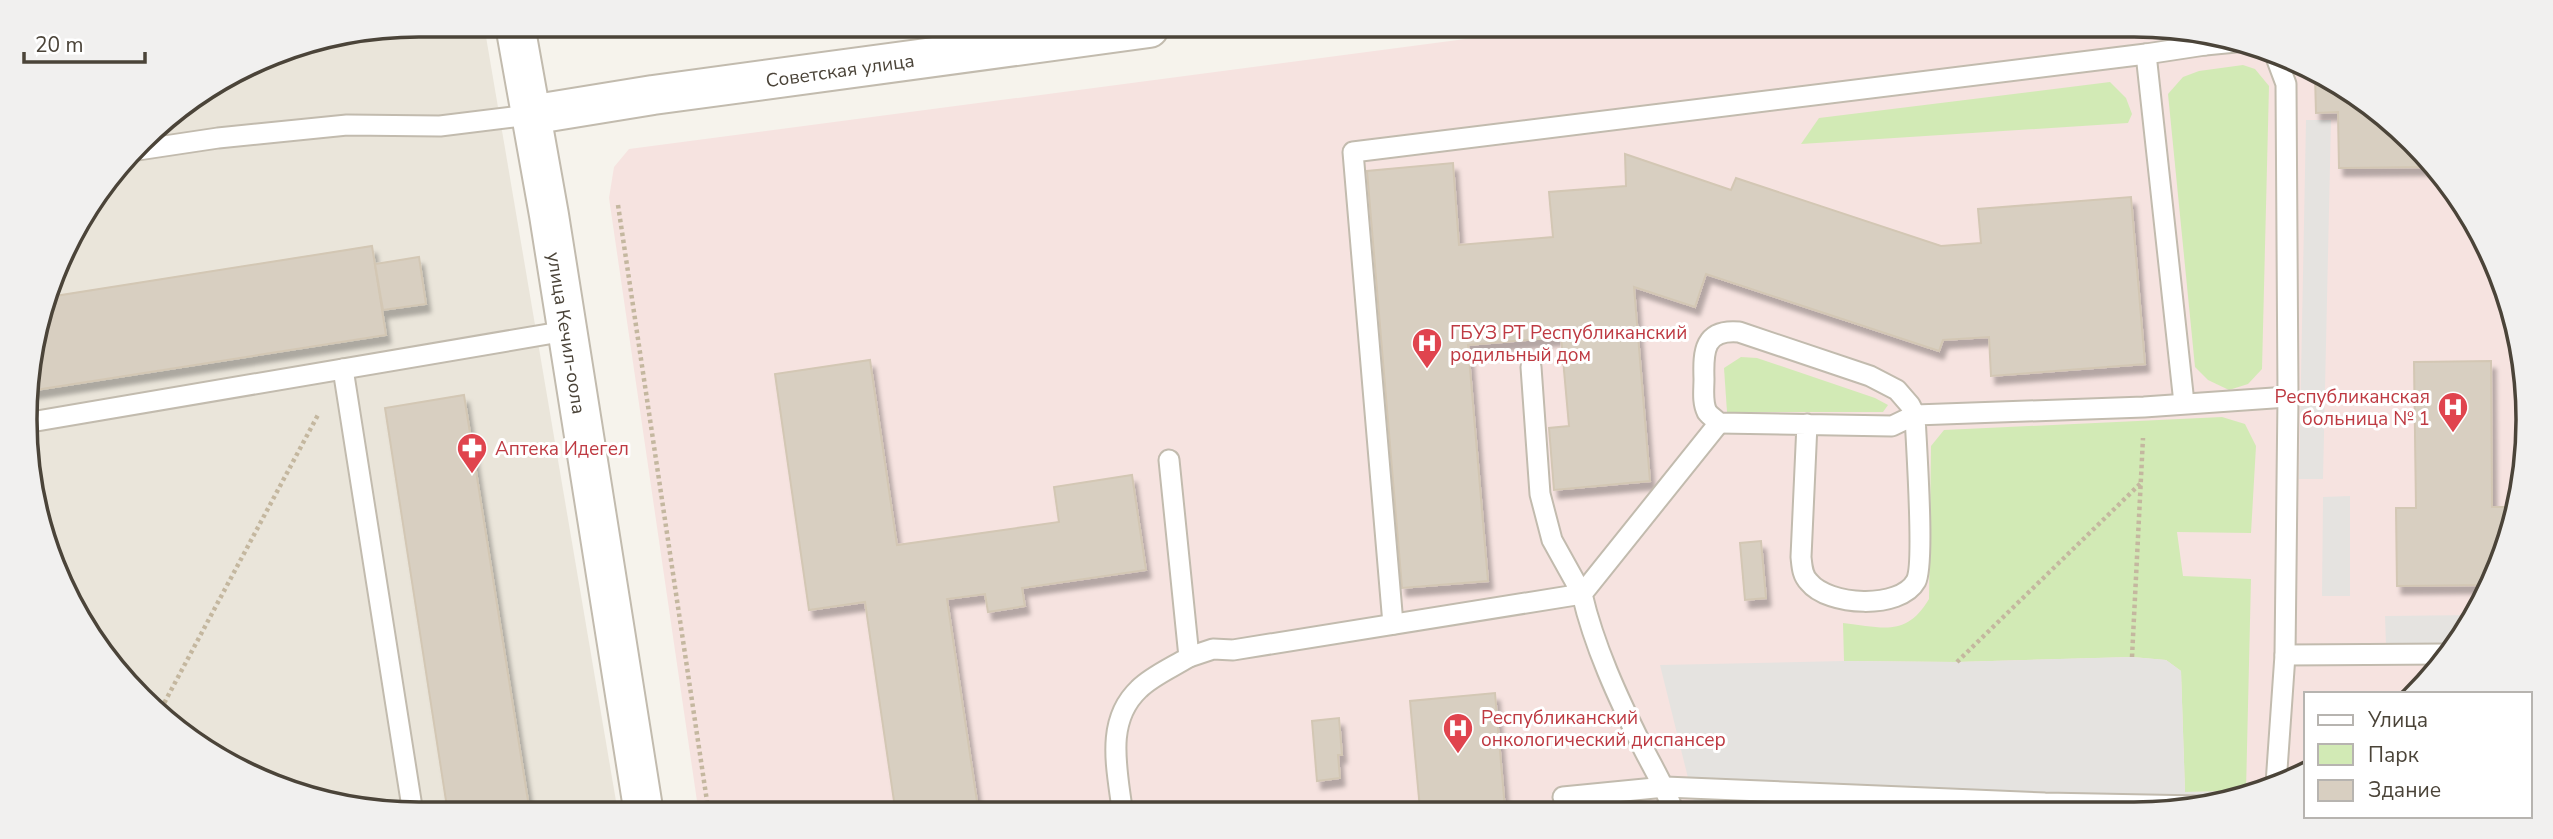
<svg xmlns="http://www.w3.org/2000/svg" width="2553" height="839" viewBox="0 0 2553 839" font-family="'Nunito Sans',sans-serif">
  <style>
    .residential { fill: #eae5da }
    .medical { fill: #f6e3e0 }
    .green { fill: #d2eab5 }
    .parking { fill: #e5e3e0 }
    .building { fill: #d8cfc1; stroke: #d3c7b4; stroke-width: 2; filter: url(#shadow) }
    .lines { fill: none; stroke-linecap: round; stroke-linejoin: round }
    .service-casing { stroke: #c2bbae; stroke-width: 23 }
    .tertiary-casing { stroke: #c2bbae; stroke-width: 42 }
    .path { stroke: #c4b79f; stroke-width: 4.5; stroke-dasharray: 3.5 3.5; stroke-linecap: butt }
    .service { stroke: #fff; stroke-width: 19 }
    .tertiary { stroke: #fff; stroke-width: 38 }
    .labels { text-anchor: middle; stroke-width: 6; stroke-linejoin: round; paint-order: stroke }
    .street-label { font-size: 19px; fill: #4b4439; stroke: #fff }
    .health-label { font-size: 19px; fill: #be3a42; stroke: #fff; text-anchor: start }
    .rim { fill: none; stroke: #4b4439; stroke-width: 3.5 }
  </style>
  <defs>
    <filter id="shadow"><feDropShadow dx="4.5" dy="8" stdDeviation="2" flood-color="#0004"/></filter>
  </defs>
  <rect width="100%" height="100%" fill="#f6f3ec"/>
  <polygon class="residential" points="420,25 484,25 617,807 342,807 200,748 91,639 38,521 28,368 65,244 159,123 269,54"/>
  <polygon class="medical" points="1542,29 2211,32 2353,91 2462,200 2521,343 2521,497 2476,617 2417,694 2306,694 2306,774 2185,811 698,808 609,198 614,167 629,149"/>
  <g class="green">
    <polygon points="2243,65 2255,69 2269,86 2262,369 2248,384 2229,390 2208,380 2195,367 2168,94 2183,77 2199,71"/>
    <polygon points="2110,82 2126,98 2132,114 2128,123 1801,144 1819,118"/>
    <polygon points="1741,357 1757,358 1875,398 1888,405 1883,412 1727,412 1724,368"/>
    <path d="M 2222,417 L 2245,424 L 2256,446 L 2251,533 L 2177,532 L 2183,576 L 2251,579 L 2246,791 L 2185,792 L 2181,671 L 2166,660 L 2132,657 L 1957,662 L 1844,661 L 1843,623 C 1882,627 1906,638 1929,599 L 1931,446 L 1944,430 Z"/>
  </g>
  <g class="parking">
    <polygon points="2306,120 2331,120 2323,479 2299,479"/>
    <polygon points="2350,496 2350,596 2322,596 2323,497"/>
    <polygon points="2477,615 2455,644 2386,645 2385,616"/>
    <polygon points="2132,657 2166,660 2181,671 2185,792 2246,791 2246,793 2185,811 1696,810 1660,665 1844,661 1957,662"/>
  </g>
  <g class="building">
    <polygon points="2315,75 2353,91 2429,167 2339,168 2338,112 2316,113"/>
    <polygon points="1625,154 1731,190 1736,178 1941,246 1981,243 1978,209 2131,197 2145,364 1991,376 1989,337 1943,340 1939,351 1706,274 1695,307 1634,287 1650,481 1554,490 1549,428 1569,426 1561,337 1468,345 1488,581 1402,588 1367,171 1453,163 1459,245 1553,237 1549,192 1626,186"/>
    <polygon points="372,246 386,335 29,391 28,368 49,297"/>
    <polygon points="419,257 426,304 383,310 375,264"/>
    <polygon points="870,360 897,545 1059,522 1054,487 1132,475 1146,570 1022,588 1025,606 988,612 985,594 947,599 978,808 895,808 865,602 809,610 775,374"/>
    <polygon points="2491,361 2492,507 2517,507 2488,585 2397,586 2396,508 2416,508 2414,362"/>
    <polygon points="464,395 529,807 447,807 385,408"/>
    <polygon points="1761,541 1766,598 1745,600 1740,543"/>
    <polygon points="1495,693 1505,809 1420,809 1410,701"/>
    <polygon points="1339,718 1342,755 1338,755 1340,778 1317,781 1312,721"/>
  </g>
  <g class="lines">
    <g class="service-casing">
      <g id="service">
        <polyline points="2205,45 2236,42"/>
        <polyline points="2146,54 2184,403"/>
        <polyline points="138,150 218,138 347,125 440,126 530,115"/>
        <polyline points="343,369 412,807"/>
        <polyline points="31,422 566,331"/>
        <path d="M 1807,424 L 1801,557 C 1802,566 1802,575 1809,582 C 1828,606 1900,610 1916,581 C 1925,564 1916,442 1915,415 L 1910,405 L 1897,390 L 1870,376 L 1739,332 C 1704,329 1703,351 1704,379 C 1704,390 1702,402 1707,412 C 1710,416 1715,419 1719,423 L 1892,426 L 1915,415 L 2144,407 L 2288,397"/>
        <polyline points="1393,624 1353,152 2146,54 2205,45 2204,32"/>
        <polyline points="2285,655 2447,654"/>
        <polyline points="1189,657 1213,649 1233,650 1582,594 1552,540 1540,494 1531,367"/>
        <polyline points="2276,784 2285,655 2288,397 2286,84 2277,60"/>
        <polyline points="1563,797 1665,787 2045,803 2200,806"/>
        <path d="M 1122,809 C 1117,768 1105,721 1139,689 C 1152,676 1173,667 1189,657 L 1169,460"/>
        <path d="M 1673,810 C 1665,787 1653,768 1642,746 C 1618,698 1594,646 1582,594 L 1719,423"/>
      </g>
    </g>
    <g class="tertiary-casing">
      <g id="tertiary">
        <polyline points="515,25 549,215 643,808"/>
        <polyline points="530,115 653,95 1149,28"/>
      </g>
    </g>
    <g class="path">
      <polyline points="618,205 708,808"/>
      <polyline points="2132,657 2143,438"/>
      <polyline points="1957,662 2141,483"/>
      <polyline points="161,709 319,413"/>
    </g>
    <use href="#service" class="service"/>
    <use href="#tertiary" class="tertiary"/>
  </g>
  <defs>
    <g id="hospital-pin" transform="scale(1.575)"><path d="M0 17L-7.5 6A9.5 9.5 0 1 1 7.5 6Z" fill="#e0444e" stroke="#fff"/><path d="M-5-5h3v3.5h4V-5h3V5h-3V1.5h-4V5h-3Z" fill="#fff"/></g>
    <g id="pharmacy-pin" transform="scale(1.575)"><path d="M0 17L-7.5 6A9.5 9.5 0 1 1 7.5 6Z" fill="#e0444e" stroke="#fff"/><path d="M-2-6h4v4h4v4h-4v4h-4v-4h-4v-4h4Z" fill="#fff"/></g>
  </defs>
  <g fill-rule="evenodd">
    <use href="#hospital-pin" x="1427" y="343"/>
    <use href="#hospital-pin" x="2453" y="407"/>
    <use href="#pharmacy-pin" x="472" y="448"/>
    <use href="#hospital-pin" x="1458" y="728"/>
  </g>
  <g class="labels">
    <g class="street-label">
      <text transform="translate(840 70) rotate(-8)" y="7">Советская улица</text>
      <text transform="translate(567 333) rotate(81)" y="7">улица Кечил-оола</text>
    </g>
    <g class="health-label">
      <text x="1450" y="339">ГБУЗ РТ Республиканский<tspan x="1450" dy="22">родильный дом</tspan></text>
      <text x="2430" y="403" text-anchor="end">Республиканская<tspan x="2430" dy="22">больница № 1</tspan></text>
      <text x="495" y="455">Аптека Идегел</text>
      <text x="1481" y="724">Республиканский<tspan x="1481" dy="22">онкологический диспансер</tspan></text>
    </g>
  </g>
  <path d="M0 0H2553V839H0ZM419 37H2134A382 382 0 0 1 2516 419V420A382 382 0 0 1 2134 802H419A382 382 0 0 1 37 420V419A382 382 0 0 1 419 37Z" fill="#f1f0ef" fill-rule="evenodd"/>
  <path class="rim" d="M419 37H2134A382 382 0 0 1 2516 419V420A382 382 0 0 1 2134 802H419A382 382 0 0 1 37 420V419A382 382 0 0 1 419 37Z"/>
  <rect x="2304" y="692" width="228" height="126" fill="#ffffff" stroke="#b7b4b0" stroke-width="2"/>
  <rect x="2318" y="715" width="35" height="10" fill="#ffffff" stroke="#b7b4b0" stroke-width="2"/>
  <text x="2368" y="727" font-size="21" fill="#4b4439">Улица</text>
  <rect x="2318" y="744" width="35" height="21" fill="#d2eab5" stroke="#b7b4b0" stroke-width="2"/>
  <text x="2368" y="762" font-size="21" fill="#4b4439">Парк</text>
  <rect x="2318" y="780" width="35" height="21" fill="#d8cfc1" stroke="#b7b4b0" stroke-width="2"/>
  <text x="2368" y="797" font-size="21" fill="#4b4439">Здание</text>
  <path d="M24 52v10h121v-10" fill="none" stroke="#4b4439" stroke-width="3.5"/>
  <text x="35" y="52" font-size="21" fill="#4b4439" stroke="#ffffff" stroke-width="5" paint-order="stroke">20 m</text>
</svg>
